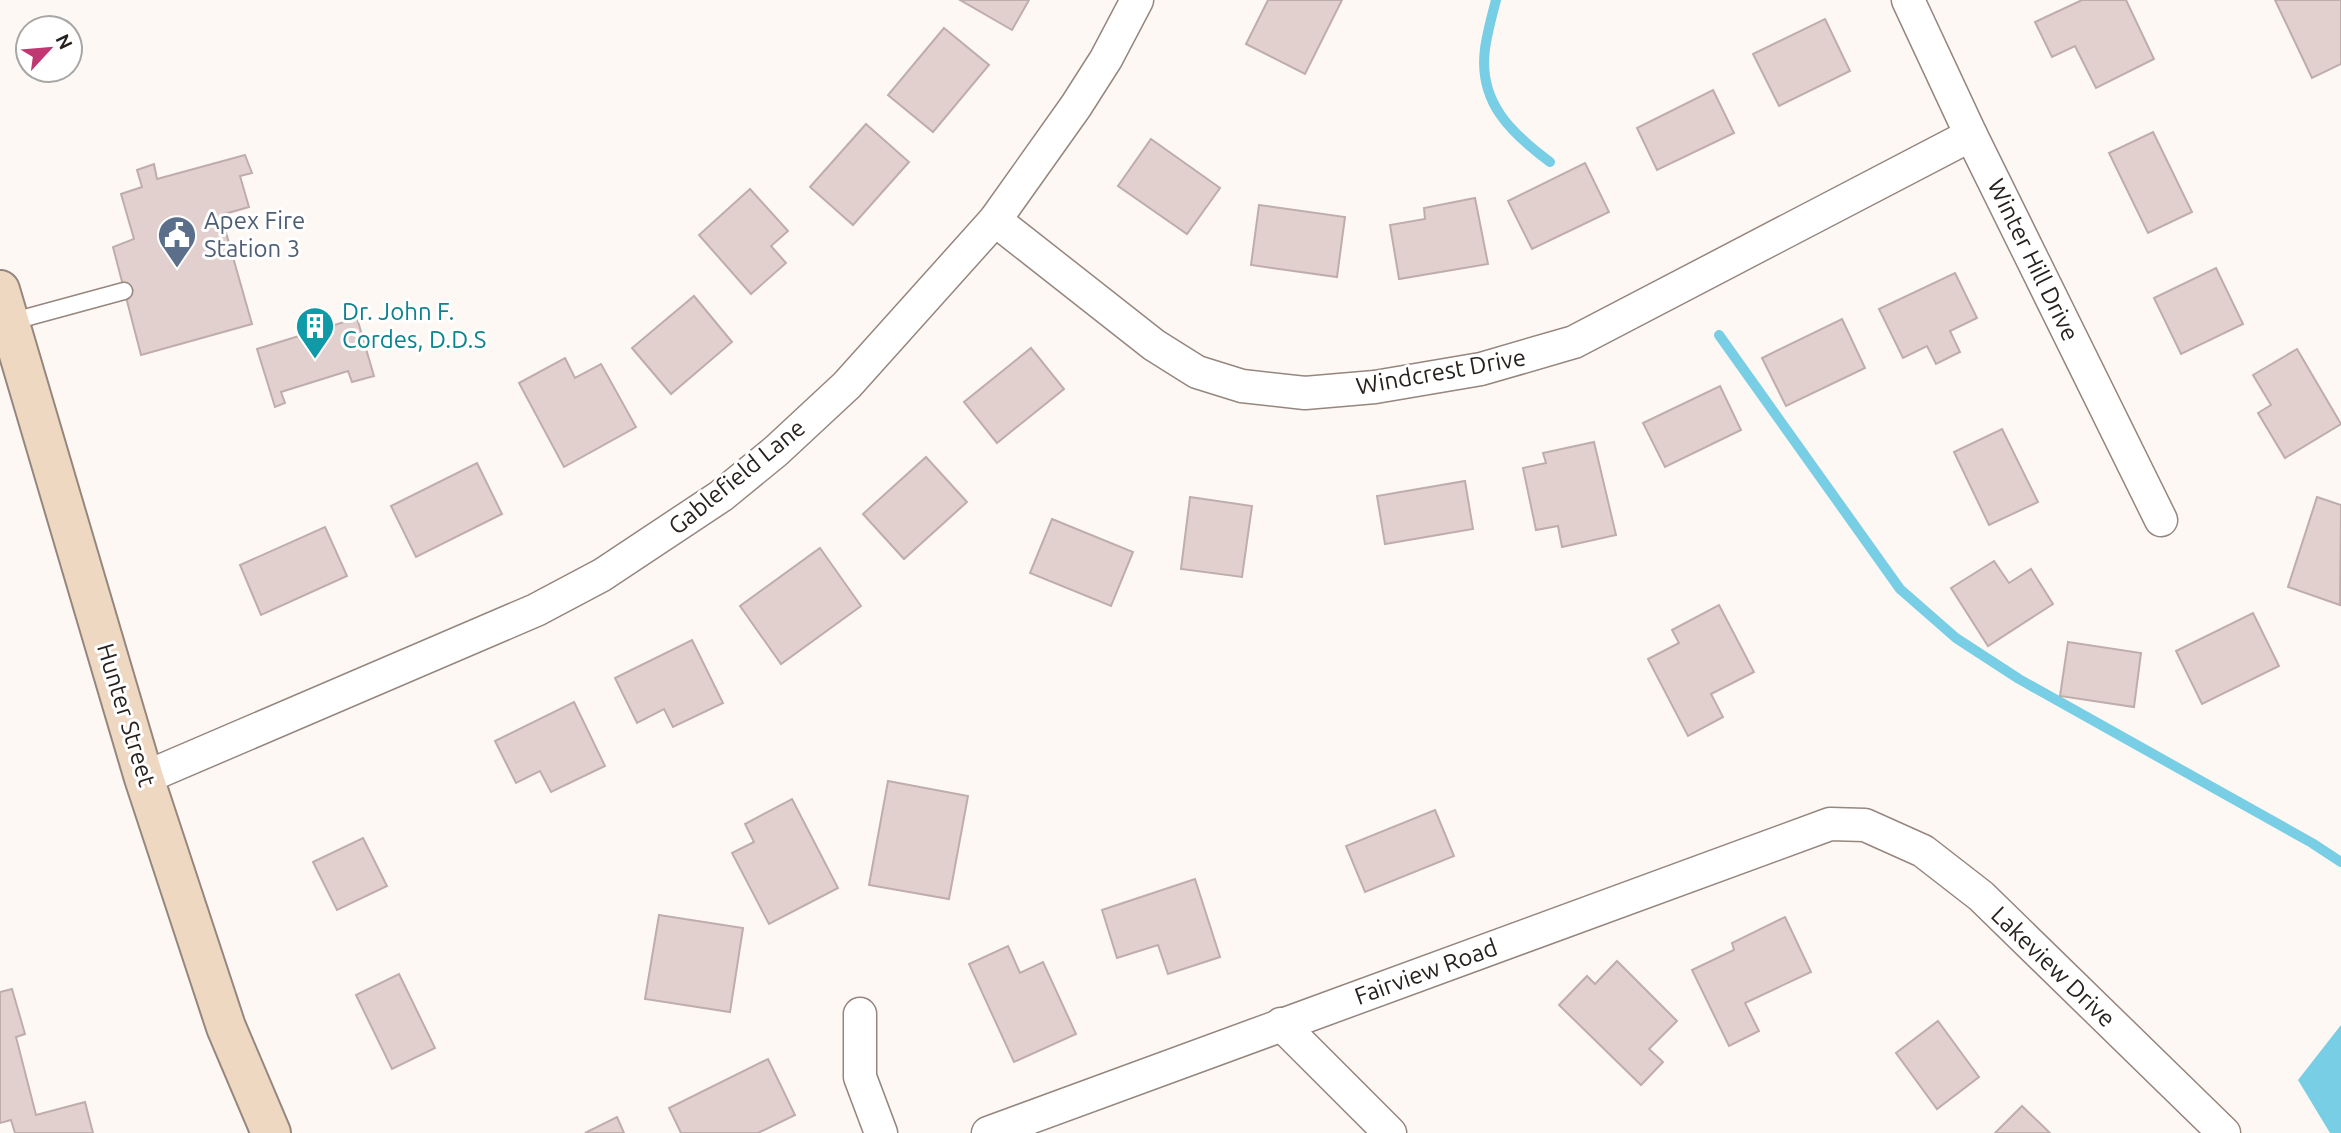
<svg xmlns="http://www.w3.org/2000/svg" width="2341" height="1133" viewBox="0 0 2341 1133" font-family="Ubuntu,sans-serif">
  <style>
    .water { fill: #78cee5 }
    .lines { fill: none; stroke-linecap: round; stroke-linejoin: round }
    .stream { stroke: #78cee5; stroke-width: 10 }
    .building { fill: #e2d0ce; stroke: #bfadab; stroke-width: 2 }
    .lane-casing { stroke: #95867e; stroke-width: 19 }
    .street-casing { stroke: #95867e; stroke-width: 35 }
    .secondary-casing { stroke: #95867e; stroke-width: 42 }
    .lane { stroke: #fff; stroke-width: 16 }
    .street { stroke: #fff; stroke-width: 32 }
    .secondary { stroke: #eed8c1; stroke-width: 38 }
    .labels { text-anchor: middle; stroke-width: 6; stroke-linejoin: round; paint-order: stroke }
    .service-label { font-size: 24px; fill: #4e5e75; stroke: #fff; text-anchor: start }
    .street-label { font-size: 24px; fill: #28221f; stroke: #fff }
    .culture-label { font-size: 24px; fill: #0d838f; stroke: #fff; text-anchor: start }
  </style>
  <rect width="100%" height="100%" fill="#fef8f4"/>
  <polygon class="water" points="2341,1025 2341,1133 2330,1133 2298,1080"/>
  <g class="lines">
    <g class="stream">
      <path d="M 1496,0 C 1492,16 1487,33 1485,49 C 1478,102 1511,133 1550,162"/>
      <polyline points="1719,335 1900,589 1956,638 2019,679 2312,843 2341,862"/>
    </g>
  </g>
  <g class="building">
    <polygon points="960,0 1029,0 1012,30"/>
    <polygon points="1268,0 1342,0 1305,74 1246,44"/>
    <polygon points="2082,0 2126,0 2154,59 2096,88 2075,46 2052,57 2035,22"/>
    <polygon points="2275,0 2341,0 2341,64 2312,78"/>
    <polygon points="1825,19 1850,71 1779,106 1753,54"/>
    <polygon points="944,28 989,65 933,132 888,95"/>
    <polygon points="1713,90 1734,133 1657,170 1637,128"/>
    <polygon points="866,124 909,162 853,225 810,187"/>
    <polygon points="2153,132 2192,212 2148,233 2109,153"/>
    <polygon points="1151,139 1220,188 1187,234 1118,186"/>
    <polygon points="245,155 252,173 240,176 249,207 221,215 252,324 141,355 113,247 134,239 121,194 142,187 137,170 154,164 157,179"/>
    <polygon points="1585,163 1609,212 1532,249 1508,201"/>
    <polygon points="750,189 788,231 771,246 786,263 751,294 699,235"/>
    <polygon points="1475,198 1488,264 1399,279 1390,225 1425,219 1424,208"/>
    <polygon points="1259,205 1345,217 1337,277 1251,265"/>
    <polygon points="2216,268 2243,324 2181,354 2154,298"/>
    <polygon points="1955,273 1977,318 1950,331 1960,352 1936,364 1927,346 1903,358 1879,309"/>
    <polygon points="694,296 732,342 671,394 632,348"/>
    <polygon points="357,318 374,376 352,382 348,371 281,392 285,403 275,407 257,349"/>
    <polygon points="1842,319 1865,368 1786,406 1762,358"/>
    <polygon points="1031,348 1064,389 997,443 964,402"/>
    <polygon points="2297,349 2341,424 2285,458 2258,413 2271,405 2253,375"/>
    <polygon points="565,358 575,378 601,364 636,427 564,467 519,383"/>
    <polygon points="1720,386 1741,430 1665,467 1643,423"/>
    <polygon points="2002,429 2038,502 1989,525 1954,452"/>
    <polygon points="1594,442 1616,535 1562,547 1558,526 1536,530 1523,468 1546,463 1543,453"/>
    <polygon points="926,457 967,502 904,559 863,514"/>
    <polygon points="477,463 502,514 416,557 391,506"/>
    <polygon points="1465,481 1473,529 1385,544 1377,496"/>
    <polygon points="1190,497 1252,506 1242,577 1181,569"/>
    <polygon points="2317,497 2341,505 2340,605 2288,587"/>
    <polygon points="1052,519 1133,552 1111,606 1030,573"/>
    <polygon points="325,527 347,576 261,615 240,565"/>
    <polygon points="820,548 861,606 781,664 740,606"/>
    <polygon points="1994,561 2009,583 2031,569 2053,604 1988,646 1951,588"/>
    <polygon points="1719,605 1754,672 1711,694 1723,717 1688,736 1648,659 1679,643 1672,630"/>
    <polygon points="2253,613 2279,666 2202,704 2176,651"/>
    <polygon points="692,640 723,703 673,727 664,709 637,723 615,678"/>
    <polygon points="2068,642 2141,653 2134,707 2060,696"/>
    <polygon points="574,702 605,766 551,792 540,771 516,783 495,741"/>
    <polygon points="888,781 968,796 949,899 869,885"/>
    <polygon points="792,799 838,888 769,924 732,853 754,842 745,824"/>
    <polygon points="1435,810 1454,856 1365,892 1346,846"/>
    <polygon points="363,838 387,886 337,910 313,862"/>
    <polygon points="1195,879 1220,957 1168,974 1158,945 1117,958 1102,910"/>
    <polygon points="659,915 743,928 730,1012 645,999"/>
    <polygon points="1785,917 1811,972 1745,1003 1759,1031 1729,1046 1692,970 1734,950 1732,943"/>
    <polygon points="1008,946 1020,973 1043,962 1076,1034 1014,1062 969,964"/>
    <polygon points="1617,961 1677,1021 1649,1049 1663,1062 1641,1085 1559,1005 1587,976 1595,984"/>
    <polygon points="399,974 435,1048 392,1069 356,995"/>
    <polygon points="12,989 25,1034 16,1037 36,1115 85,1102 93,1133 15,1133 11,1120 0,1123 0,992"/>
    <polygon points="1938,1021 1979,1077 1937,1109 1896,1053"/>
    <polygon points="768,1059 795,1115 758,1133 681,1133 669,1108"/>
    <polygon points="2022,1106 2050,1133 1995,1133"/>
    <polygon points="617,1117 624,1133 585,1133"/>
  </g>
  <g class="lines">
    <g class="lane-casing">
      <polyline id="lane" points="10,322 124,291"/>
    </g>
    <g class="street-casing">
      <g id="street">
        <polyline points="1908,0 1971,135 2161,520"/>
        <polyline points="995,220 1154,345 1197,372 1242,386 1305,393 1375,387 1481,369 1574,342 1971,135"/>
        <polyline points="144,778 536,610 602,575 721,496 776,451 847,385 995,220 1076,106 1106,59 1137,0"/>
        <polyline points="860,1014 860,1077 881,1133"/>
        <polyline points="1281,1024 1390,1133"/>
        <polyline points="988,1133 1830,824 1865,825 1923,851 1981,896 2224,1133"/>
      </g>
    </g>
    <g class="secondary-casing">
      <polyline id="secondary" points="0,290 144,778 226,1027 271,1133"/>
    </g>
    <use href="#lane" class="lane"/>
    <use href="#street" class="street"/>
    <use href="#secondary" class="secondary"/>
  </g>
  <defs>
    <g id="civic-pin" transform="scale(2.0125)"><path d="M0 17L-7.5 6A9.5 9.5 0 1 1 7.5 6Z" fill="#5c6f8a" stroke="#fff"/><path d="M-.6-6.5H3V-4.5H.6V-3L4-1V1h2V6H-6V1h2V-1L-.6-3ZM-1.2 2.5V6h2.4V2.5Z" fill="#fff"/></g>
    <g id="building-pin" transform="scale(2.0125)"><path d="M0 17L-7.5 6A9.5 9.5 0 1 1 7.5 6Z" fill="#0f9aa8" stroke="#fff"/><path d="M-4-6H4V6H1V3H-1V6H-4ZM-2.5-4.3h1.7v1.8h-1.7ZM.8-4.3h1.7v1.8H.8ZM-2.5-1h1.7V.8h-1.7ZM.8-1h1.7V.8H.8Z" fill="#fff"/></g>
  </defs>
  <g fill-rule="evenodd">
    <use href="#civic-pin" x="177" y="235"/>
    <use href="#building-pin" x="315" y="326"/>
  </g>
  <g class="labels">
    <g class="service-label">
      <text x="204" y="229">Apex Fire<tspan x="204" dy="28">Station 3</tspan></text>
    </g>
    <g class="street-label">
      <text transform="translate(2033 260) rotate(64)" y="8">Winter Hill Drive</text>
      <text transform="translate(1441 372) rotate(-10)" y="8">Windcrest Drive</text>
      <text transform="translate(737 477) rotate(-39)" y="8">Gablefield Lane</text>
      <text transform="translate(126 715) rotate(73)" y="8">Hunter Street</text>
      <text transform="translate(2053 967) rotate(44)" y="8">Lakeview Drive</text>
      <text transform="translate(1426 972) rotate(-20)" y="8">Fairview Road</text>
    </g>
    <g class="culture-label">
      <text x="342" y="320">Dr. John F.<tspan x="342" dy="28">Cordes, D.D.S</tspan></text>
    </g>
  </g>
  <g transform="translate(49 49) rotate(64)"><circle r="33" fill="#ffffff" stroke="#a9a7a5" stroke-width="2"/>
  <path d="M0-5L12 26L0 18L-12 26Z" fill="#c03772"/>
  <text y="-10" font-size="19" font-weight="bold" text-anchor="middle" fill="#28221f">N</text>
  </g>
</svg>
